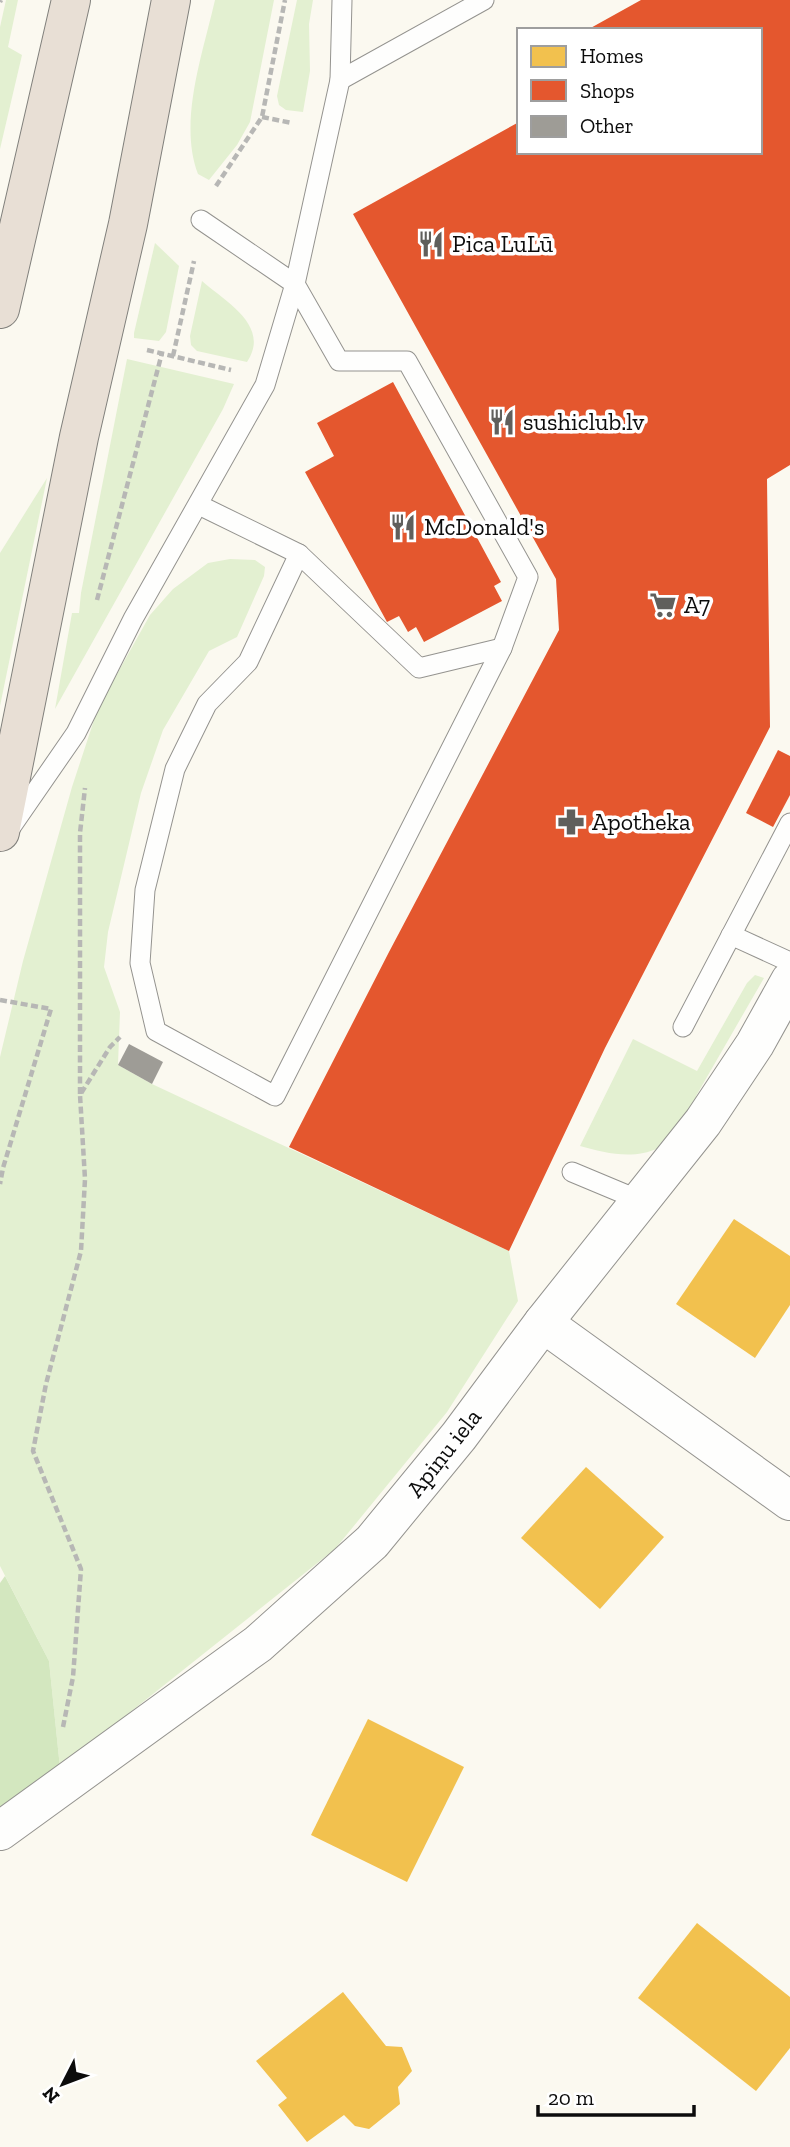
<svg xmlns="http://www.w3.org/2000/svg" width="790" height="2147" viewBox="0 0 790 2147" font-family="'Zilla Slab',serif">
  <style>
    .green { fill: #e3f0d1 }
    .forest { fill: #d3e7bf }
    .homes { fill: #f2c14e }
    .shops { fill: #e4572e }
    .building { fill: #9e9c96 }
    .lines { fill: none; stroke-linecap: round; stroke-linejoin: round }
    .lane-casing { stroke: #94938f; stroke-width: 21 }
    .street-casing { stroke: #94938f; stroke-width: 40 }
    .highway-casing { stroke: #81807c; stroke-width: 40 }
    .path { stroke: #b7b7b5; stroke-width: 4.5; stroke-dasharray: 7 3.5; stroke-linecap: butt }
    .lane { stroke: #fefefd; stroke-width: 19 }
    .street { stroke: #fefefd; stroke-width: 38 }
    .highway { stroke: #e8dfd5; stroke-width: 38 }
    .labels { text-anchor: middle; stroke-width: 7; stroke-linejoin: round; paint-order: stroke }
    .poi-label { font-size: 24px; fill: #0c0c0c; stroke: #fff; text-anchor: start }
    .street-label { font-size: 24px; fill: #0c0c0c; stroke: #fff }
  </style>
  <rect width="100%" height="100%" fill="#fbf9f0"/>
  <g class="green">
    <polygon points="6,0 18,0 8,47 22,55 0,149 0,27"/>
    <path d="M 215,0 L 274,0 L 250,122 L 237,145 L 209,180 L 198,174 C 178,122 203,53 215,0 Z"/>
    <polygon points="297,0 313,0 309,24 310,71 303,112 286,110 279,105 277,96"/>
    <polygon points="155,243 179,266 166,332 159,341 134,338 134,333"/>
    <path d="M 202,281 C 226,302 271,326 247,362 L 197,351 L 191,345 L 190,336 Z"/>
    <polygon points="127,359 234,384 223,409 55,709 72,613 79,613 81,593"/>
    <polygon points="47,478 0,706 0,553"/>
    <polygon points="230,559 255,560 265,567 264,576 237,637 209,651 163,730 141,793 108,932 104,967 120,1012 118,1065 152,1084 509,1251 518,1301 447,1412 335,1549 60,1768 49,1661 0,1566 0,1057 23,961 72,787 98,708 150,615 173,589 208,563"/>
    <path d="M 755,975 L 764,978 L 696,1096 L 699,1110 C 688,1120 670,1142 658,1148 C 634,1160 604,1153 580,1146 L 633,1039 L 697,1071 L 747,983 Z"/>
  </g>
  <polygon class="forest" points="5,1576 49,1661 60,1768 0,1810 0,1583"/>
  <g class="homes">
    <polygon points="734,1219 790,1256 790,1305 755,1358 676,1304"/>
    <polygon points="586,1467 664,1537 600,1609 521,1538"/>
    <polygon points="368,1719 464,1767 407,1882 311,1835"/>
    <polygon points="697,1923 790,1997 790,2048 756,2091 638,1998"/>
    <polygon points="343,1992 386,2046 402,2047 412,2071 398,2087 400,2104 369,2129 355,2126 344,2115 307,2142 278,2105 287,2098 256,2061"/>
  </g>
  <g class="shops">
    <polygon points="641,0 790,0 790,465 767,479 770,727 605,1048 509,1251 289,1147 389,952 559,630 556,579 353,214 519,122 519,152 760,152 760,30 587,30"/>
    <polygon points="393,382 501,582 494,586 502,601 424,642 416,627 408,632 399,616 387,622 305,472 334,456 317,423"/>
    <polygon points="778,750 790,756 790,795 773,827 746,813"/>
  </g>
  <polygon class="building" points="129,1044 163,1062 152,1084 118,1065"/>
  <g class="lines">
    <g class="lane-casing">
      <g id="lane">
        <polyline points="340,80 484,0"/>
        <polyline points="201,220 295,284 339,361 407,361 528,577 502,648 275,1096 156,1031 140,963 145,890 175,769 207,704 248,662 299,554"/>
        <polyline points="199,505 299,554 419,668 502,648"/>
        <polyline points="11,827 76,733 133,619 265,385 295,284 340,80 342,0"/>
        <polyline points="731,935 790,962"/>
        <polyline points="683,1027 790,823"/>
        <polyline points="572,1172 639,1200"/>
      </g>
    </g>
    <g class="street-casing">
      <g id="street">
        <polyline points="543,1323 790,1501"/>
        <polyline points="0,1831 258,1644 372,1542 459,1436 543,1323 703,1122 755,1044 790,981"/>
      </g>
    </g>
    <g class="highway-casing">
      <g id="highway">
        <polyline points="0,309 71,0"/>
        <polyline points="0,832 79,437 128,224 171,0"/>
      </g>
    </g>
    <g class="path">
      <polyline points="0,2 1,0"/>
      <polyline points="262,117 292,123"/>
      <polyline points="216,186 262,117 285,0"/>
      <polyline points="147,350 231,370"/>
      <polyline points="173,356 194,261"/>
      <polyline points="97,600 162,353"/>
      <polyline points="0,1000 51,1009 3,1168 0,1184"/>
      <polyline points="80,1094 80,833 85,788"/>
      <polyline points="63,1727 73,1677 81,1569 33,1451 46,1384 81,1251 85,1179 80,1095 110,1047 120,1037"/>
    </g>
    <use href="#lane" class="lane"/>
    <use href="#street" class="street"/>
    <use href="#highway" class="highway"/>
  </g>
  <defs>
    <g id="restaurant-bare" transform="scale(2.1)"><path d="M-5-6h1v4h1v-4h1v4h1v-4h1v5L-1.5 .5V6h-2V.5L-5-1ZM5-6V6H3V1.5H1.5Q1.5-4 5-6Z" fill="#605f5c" stroke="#fff" stroke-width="2.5" paint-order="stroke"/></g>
    <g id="supermarket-bare" transform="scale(2.1)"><path d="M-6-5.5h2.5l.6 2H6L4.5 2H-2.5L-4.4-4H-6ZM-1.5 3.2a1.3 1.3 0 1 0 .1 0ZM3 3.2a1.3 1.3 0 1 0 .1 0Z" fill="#605f5c" stroke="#fff" stroke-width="2.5" paint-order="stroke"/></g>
    <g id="pharmacy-bare" transform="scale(2.1)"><path d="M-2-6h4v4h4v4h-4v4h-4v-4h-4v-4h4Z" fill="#605f5c" stroke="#fff" stroke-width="2.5" paint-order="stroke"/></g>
  </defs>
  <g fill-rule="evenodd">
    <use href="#restaurant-bare" x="431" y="244"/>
    <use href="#restaurant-bare" x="502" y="422"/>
    <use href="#restaurant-bare" x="403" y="527"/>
    <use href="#supermarket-bare" x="663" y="605"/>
    <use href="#pharmacy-bare" x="571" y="822"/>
  </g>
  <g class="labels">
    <g class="poi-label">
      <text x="452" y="252">Pica LuLū</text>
      <text x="523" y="430">sushiclub.lv</text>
      <text x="424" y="535">McDonald's</text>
      <text x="684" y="613">A7</text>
      <text x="592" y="830">Apotheka</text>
    </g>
    <g class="street-label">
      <text transform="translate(444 1453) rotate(-52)" y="8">Apiņu iela</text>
    </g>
  </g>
  <rect x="517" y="28" width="245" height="126" fill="#ffffff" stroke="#9e9e9e" stroke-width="2"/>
  <rect x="531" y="46" width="35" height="21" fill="#f2c14e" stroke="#9e9e9e" stroke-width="2"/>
  <text x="580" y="63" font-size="21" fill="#0c0c0c">Homes</text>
  <rect x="531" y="80" width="35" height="21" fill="#e4572e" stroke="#9e9e9e" stroke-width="2"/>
  <text x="580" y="98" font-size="21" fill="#0c0c0c">Shops</text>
  <rect x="531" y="116" width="35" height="21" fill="#9e9c96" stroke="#9e9e9e" stroke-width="2"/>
  <text x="580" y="133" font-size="21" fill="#0c0c0c">Other</text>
  <g transform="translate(63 2084) rotate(228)" stroke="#ffffff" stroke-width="5" paint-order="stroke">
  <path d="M0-5L12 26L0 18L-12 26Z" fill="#0c0c0c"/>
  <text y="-10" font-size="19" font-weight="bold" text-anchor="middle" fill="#0c0c0c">N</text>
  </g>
  <path d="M538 2105v10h156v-10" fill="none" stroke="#0c0c0c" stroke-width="3.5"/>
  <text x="548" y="2105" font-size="21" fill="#0c0c0c" stroke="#ffffff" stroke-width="5" paint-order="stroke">20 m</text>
</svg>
